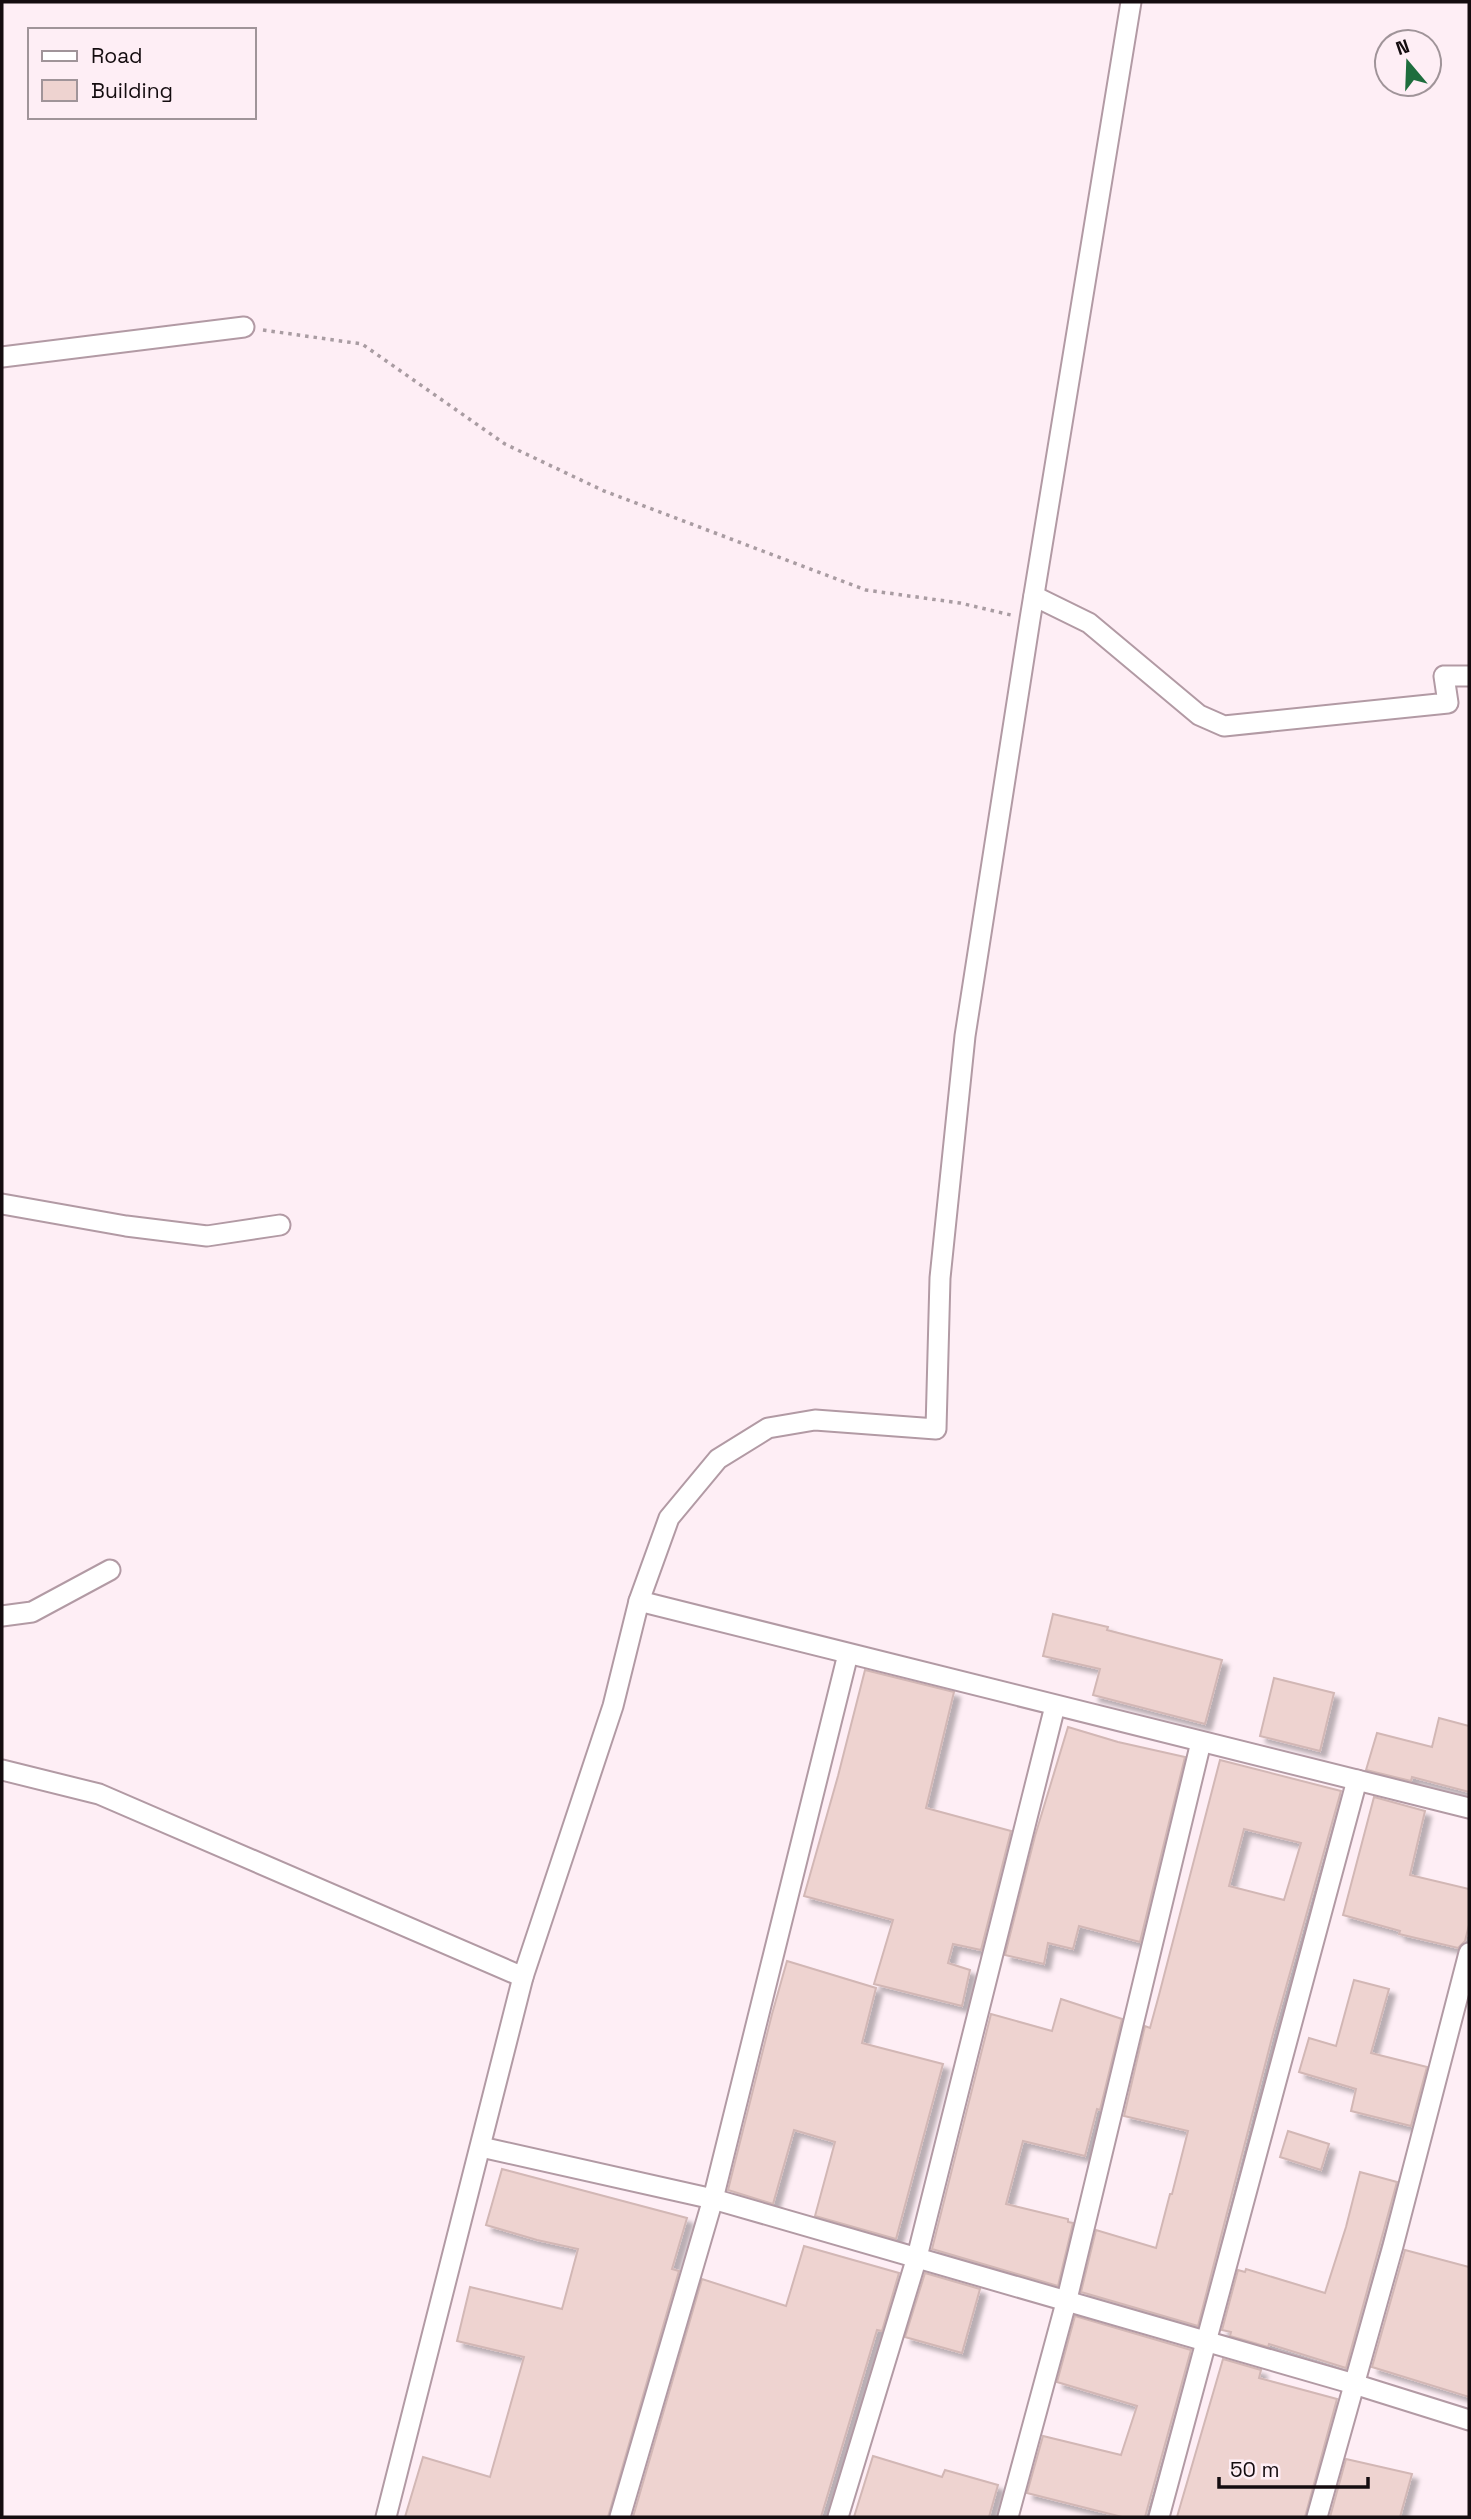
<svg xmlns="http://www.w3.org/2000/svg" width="1471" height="2519" viewBox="0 0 1471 2519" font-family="'Space Grotesk',sans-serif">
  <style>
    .building { fill: #eed3d0; stroke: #d2b7b5; stroke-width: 2; fill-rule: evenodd; filter: url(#shadow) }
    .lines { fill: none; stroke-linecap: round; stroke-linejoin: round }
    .minor-casing { stroke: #b29aa4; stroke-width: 23 }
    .path { stroke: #a99ca2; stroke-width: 3.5; stroke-dasharray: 3.5 5; stroke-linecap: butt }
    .minor { stroke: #fff; stroke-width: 19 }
  </style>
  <defs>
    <filter id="shadow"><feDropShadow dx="6" dy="6" stdDeviation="2" flood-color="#0004"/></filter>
  </defs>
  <rect width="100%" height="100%" fill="#feeef5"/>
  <g class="building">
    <polygon points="1053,1614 1108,1627 1107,1630 1222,1660 1205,1724 1093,1695 1100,1669 1043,1656"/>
    <polygon points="865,1670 954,1692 926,1808 1011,1831 981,1950 953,1944 948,1963 970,1970 962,2006 874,1984 893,1920 804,1896 838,1776"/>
    <polygon points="1274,1678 1334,1693 1320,1751 1260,1736"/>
    <polygon points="1439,1718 1469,1726 1469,1792 1412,1777 1411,1781 1366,1770 1377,1733 1432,1747"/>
    <polygon points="1068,1727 1118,1742 1185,1757 1140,1942 1079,1926 1073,1949 1048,1943 1044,1964 1005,1955 1035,1836"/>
    <path d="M 1220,1760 L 1341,1791 L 1274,2030 L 1198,2326 L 1081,2292 L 1096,2230 L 1156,2248 L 1170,2194 L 1172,2194 L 1188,2131 L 1124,2116 L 1145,2026 L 1150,2028 L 1159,1995 ZM 1244,1829 L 1301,1843 L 1284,1900 L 1229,1886 Z"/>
    <polygon points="1374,1797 1425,1811 1410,1875 1469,1889 1469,1925 1465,1941 1458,1948 1399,1934 1400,1931 1343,1915"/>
    <polygon points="787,1961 876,1988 862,2043 943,2064 896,2239 815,2216 835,2142 794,2130 773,2204 728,2190 772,2014"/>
    <polygon points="1354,1980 1389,1989 1371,2053 1427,2067 1411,2126 1351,2111 1356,2089 1299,2072 1309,2038 1336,2046"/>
    <polygon points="1061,1999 1122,2019 1100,2110 1097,2109 1085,2156 1023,2141 1006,2204 1068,2219 1068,2222 1073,2223 1058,2286 932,2249 991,2014 1052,2031"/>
    <polygon points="1288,2131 1329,2144 1321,2170 1280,2157"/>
    <polygon points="502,2169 687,2218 672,2269 679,2271 608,2517 405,2517 423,2457 490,2477 524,2357 457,2341 470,2287 562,2309 578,2249 537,2240 486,2225"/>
    <polygon points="1360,2172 1397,2182 1346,2368 1269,2344 1268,2347 1230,2336 1231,2332 1222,2330 1238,2270 1245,2272 1246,2269 1325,2293 1346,2227"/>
    <polygon points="804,2246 899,2273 882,2331 877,2330 821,2517 633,2517 702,2279 786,2306"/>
    <polygon points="1405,2250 1469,2267 1469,2397 1372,2367"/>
    <polygon points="925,2273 980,2289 962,2353 905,2337"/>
    <polygon points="1075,2316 1191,2350 1145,2517 1122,2517 1027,2493 1043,2436 1121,2455 1137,2406 1057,2382"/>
    <polygon points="1223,2359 1261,2370 1259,2378 1337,2399 1305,2517 1177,2517"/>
    <polygon points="873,2456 942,2477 945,2470 998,2485 989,2517 854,2517"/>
    <polygon points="1346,2459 1412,2474 1400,2517 1330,2517"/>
  </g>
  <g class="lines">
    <g class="minor-casing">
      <g id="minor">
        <polyline points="2,357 244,327"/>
        <polyline points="1034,596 1089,623 1199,715 1224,726 1448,703 1444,676 1469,676"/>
        <polyline points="2,1204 126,1226 207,1236 280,1225"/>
        <polyline points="639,1601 1469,1808"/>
        <polyline points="2,1616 32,1612 110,1570"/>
        <polyline points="2,1770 99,1794 523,1977"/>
        <polyline points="481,2147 713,2199 1354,2384 1469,2420"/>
        <polyline points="386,2517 523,1977 613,1706 639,1601 669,1518 718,1459 768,1428 815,1420 936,1429 940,1278 965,1036 1030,619 1131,2"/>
        <polyline points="620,2517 713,2199 848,1654"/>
        <polyline points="838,2517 917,2257 1055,1706"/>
        <polyline points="1008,2517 1067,2299 1201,1742"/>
        <polyline points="1159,2517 1357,1780"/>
        <polyline points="1317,2517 1393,2246 1469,1953"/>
      </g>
    </g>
    <polyline class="path" points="263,330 362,344 505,444 604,491 866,590 960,603 1011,615"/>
    <use href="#minor" class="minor"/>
  </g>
  <rect width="1471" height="2519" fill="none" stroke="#140c0f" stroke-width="7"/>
  <rect x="28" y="28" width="228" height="91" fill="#feeef5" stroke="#a09499" stroke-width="2"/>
  <rect x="42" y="51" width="35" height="10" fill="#ffffff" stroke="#a09499" stroke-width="2"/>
  <text x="91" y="63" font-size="21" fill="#140c0f">Road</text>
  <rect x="42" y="80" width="35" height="21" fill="#eed3d0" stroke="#a09499" stroke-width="2"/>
  <text x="91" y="98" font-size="21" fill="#140c0f">Building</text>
  <g transform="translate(1408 63) rotate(341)"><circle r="33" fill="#feeef5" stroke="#a09499" stroke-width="2"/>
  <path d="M0-5L12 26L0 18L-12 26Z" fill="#1e6d3d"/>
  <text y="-10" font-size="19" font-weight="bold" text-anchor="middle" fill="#140c0f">N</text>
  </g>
  <path d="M1219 2477v10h149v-10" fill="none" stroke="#140c0f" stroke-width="3.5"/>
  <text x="1230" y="2477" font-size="21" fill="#140c0f" stroke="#feeef5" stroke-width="5" paint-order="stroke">50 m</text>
</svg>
